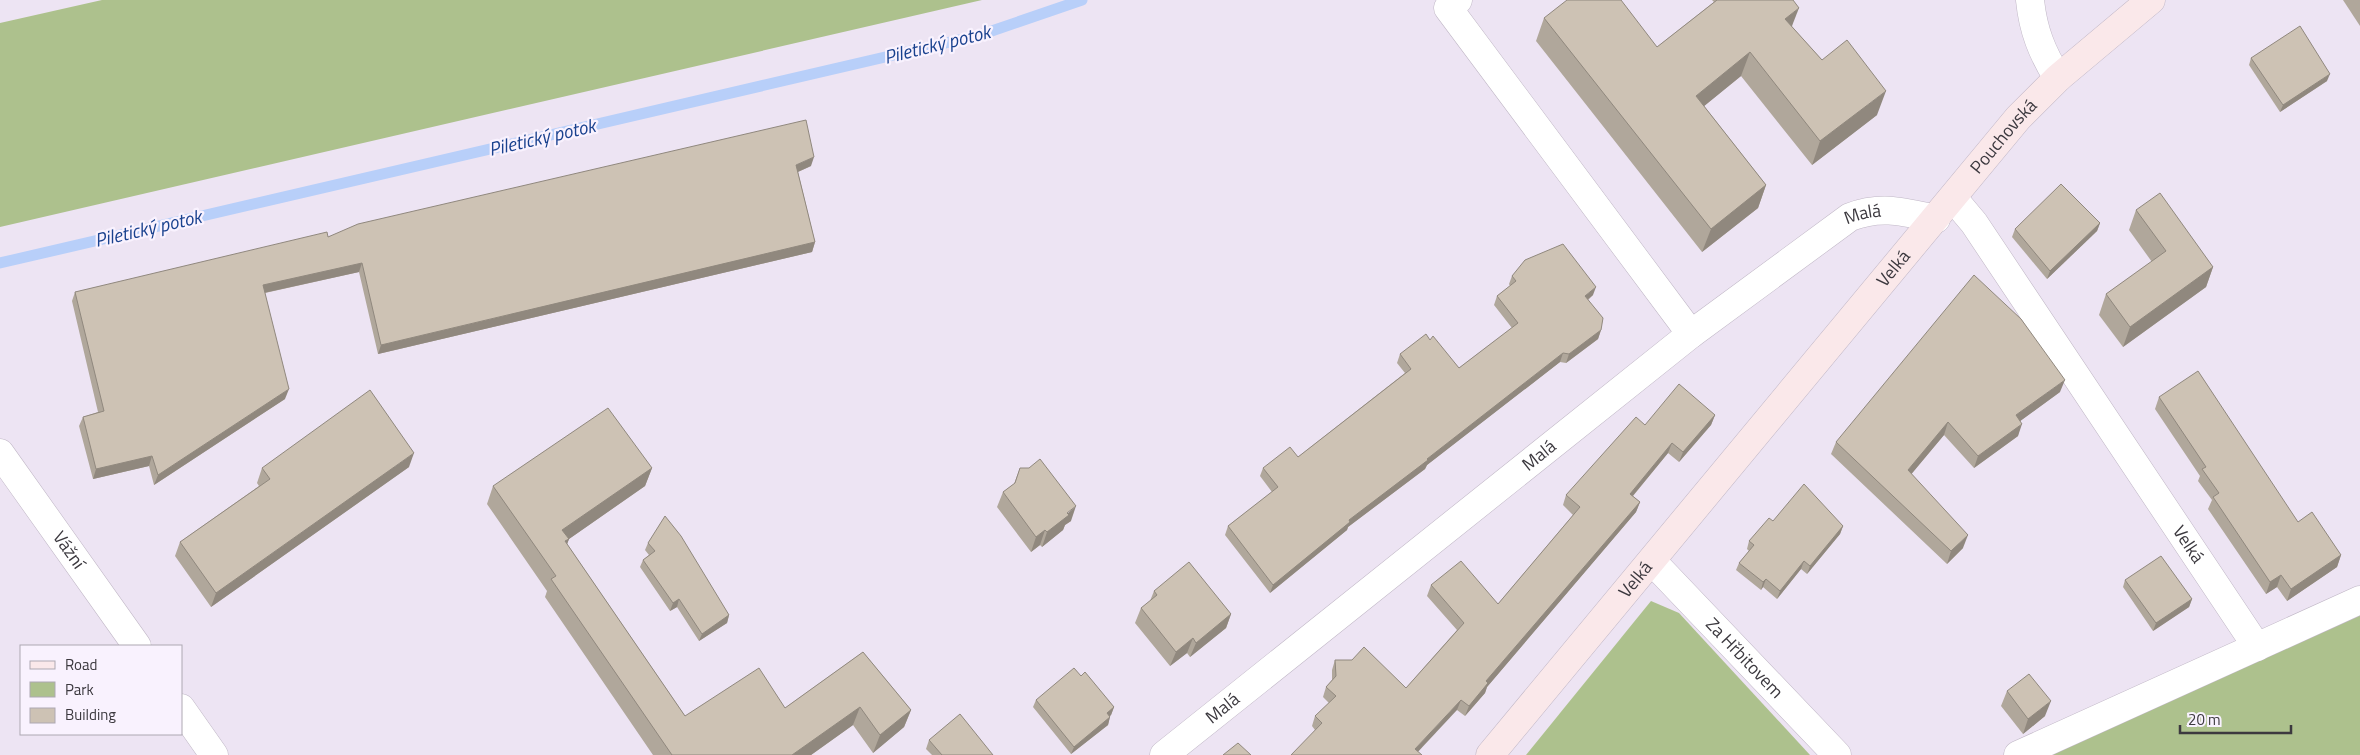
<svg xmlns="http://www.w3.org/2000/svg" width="2360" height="755" viewBox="0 0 2360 755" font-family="'Titillium Web',sans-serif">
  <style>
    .green { fill: #adc18d }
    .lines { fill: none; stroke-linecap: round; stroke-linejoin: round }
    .stream { stroke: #b8cff9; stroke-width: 11 }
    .street-casing { stroke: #c0b7c6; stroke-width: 29 }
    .secondary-casing { stroke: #c0b7c6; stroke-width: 29 }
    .street { stroke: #fff; stroke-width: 28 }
    .secondary { stroke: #fae8ea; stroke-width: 28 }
    .wall { fill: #b0a79b }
    .shaded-wall { fill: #90887e }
    .building { fill: #cdc2b4; stroke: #90887e }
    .labels { text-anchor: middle; stroke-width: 4.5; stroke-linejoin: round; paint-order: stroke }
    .street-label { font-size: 18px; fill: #3c393f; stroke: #f9f2fe }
    .water-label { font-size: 19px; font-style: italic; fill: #19418e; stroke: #f9f2fe }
  </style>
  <rect width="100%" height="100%" fill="#ede4f3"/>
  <g class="green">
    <polygon points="102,0 982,0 0,227 0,23"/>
    <polygon points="1651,601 1679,613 1810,755 1526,755"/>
    <polygon points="2360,611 2360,755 2038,755"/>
  </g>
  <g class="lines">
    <polyline class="stream" points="0,263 980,35 1082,0"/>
    <g class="street-casing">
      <g id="street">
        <polyline points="1458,0 1448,8 1691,334"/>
        <path d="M 2030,0 C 2033,30 2042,53 2058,78"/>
        <path id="s1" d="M 1953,198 L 1974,223 L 2257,647"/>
        <path id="s2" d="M 0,453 L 137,646"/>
        <path id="s3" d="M 1652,561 L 1837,755"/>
        <polyline points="181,708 214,755"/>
        <path id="s4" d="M 1164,755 L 1691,334 L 1850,217 C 1882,205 1904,212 1936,219"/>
        <polyline points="2018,755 2360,600"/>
      </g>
    </g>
    <g class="secondary-casing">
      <g id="secondary">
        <path id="s5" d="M 1490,755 L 2018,118 L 2058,78 L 2151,0"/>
      </g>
    </g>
    <use href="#street" class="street"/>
    <use href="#secondary" class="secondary"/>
  </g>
  <g class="wall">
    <polygon points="1712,0 1793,0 1792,27 1822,60 1877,115 1812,165 1741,76 1704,106 1766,185 1758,208 1702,252 1536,41 1544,18 1657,47 1714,2"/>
    <polygon points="2343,0 2360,0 2360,26"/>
    <polygon points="2251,58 2327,81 2280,112 2249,65"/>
    <polygon points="811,166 798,172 815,242 812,252 378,354 359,272 265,293 285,399 154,485 149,466 93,479 79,426 83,417 98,412 72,301 75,292 328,237"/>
    <polygon points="2136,210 2213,267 2206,287 2123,347 2099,315 2106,294 2152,262 2129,230"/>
    <polygon points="2100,223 2097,231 2047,279 2012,237 2015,229"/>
    <polygon points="1512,276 1593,295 1588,300 1601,330 1598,339 1566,363 1560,362 1427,465 1425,469 1348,527 1347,530 1270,593 1225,535 1228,526 1272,492 1260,476 1263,468 1298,457 1405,373 1397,363 1400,354 1430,340 1459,368 1512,328 1494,305 1497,296 1510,286 1509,284"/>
    <polygon points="2060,392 2020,421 2018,436 1974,468 1944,435 1911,474 1963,548 1947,564 1831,454 1836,442"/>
    <polygon points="2159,397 2298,522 2341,555 2337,567 2287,601 2277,587 2266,594 2208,509 2212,500 2198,481 2200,476 2155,409"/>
    <polygon points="1715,415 1711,425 1679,462 1668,453 1633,496 1640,502 1636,512 1487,687 1485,693 1465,716 1457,710 1315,730 1312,726 1315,716 1329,703 1323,697 1326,687 1332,680 1332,670 1335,660 1406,688 1457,630 1427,596 1431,585 1498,604 1573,515 1563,505 1566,495 1645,425"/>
    <polygon points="409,467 211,607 175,556 180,542 259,486 257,483 262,468"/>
    <polygon points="652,468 645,486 569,539 567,544 685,716 785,708 863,652 911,710 904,727 873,753 853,725 811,755 653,755 545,597 547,591 487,504 493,486"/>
    <polygon points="1020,468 1071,521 1065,525 1063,530 1042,547 1040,545 1031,552 997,507 1003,492 1014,484"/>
    <polygon points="1773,521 1843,526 1840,534 1807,574 1801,569 1777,599 1763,587 1761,590 1736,570 1739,563 1749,551 1747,549 1749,541"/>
    <polygon points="648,543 729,615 727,623 699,641 677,607 670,611 640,567 643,560 649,555 645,550"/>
    <polygon points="2125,580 2192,599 2189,607 2153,631 2123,587"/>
    <polygon points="1154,591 1231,614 1226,628 1190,657 1187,653 1170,666 1135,623 1141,608 1150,601"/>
    <polygon points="1081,676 1114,707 1111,715 1110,716 1108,725 1071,754 1033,707 1036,700"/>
    <polygon points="2007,691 2045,716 2023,734 2001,706"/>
    <polygon points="929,740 993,755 932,755 926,749"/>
  </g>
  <g class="shaded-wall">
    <polygon points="1799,8 1790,31 1785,19"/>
    <polygon points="1750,52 1741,76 1687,120 1696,96"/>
    <polygon points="2330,74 2327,81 2280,112 2283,105"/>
    <polygon points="1886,91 1877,115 1812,165 1820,141"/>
    <polygon points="814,157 811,166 793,174 796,165"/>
    <polygon points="1766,185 1758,208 1702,252 1711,229"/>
    <polygon points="2100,223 2097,231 2047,279 2050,271"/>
    <polygon points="815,242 812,252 378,354 381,345"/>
    <polygon points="362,263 359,272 259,294 263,285"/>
    <polygon points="2213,267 2206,287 2123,347 2130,327"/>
    <polygon points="1596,287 1593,295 1582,304 1585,296"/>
    <polygon points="1601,330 1598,339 1566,363 1569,354"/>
    <polygon points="1563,353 1560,362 1427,465 1425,469 1348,527 1347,530 1270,593 1273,585 1349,520"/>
    <polygon points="2065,380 2060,392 2012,427 2016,415"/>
    <polygon points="289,389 285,399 154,485 158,475"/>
    <polygon points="1715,415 1711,425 1679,462 1683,452"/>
    <polygon points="1948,422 1944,435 1904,483 1908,470"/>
    <polygon points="2022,424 2018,436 1974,468 1978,456"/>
    <polygon points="1672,443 1668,453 1626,504 1630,494"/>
    <polygon points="414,453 409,467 211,607 216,593"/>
    <polygon points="152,456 149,466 93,479 96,469"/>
    <polygon points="652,468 645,486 569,539 562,557 562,530"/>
    <polygon points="1640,502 1636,512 1487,687 1485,693 1465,716 1469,706 1486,681"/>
    <polygon points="1076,506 1071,521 1065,525 1063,530 1042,547 1047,532"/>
    <polygon points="1843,526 1840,534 1807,574 1810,566"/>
    <polygon points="1045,530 1040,545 1031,552 1036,537"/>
    <polygon points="1968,535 1963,548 1947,564 1951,551"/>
    <polygon points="2341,555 2337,567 2287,601 2291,589"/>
    <polygon points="1804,561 1801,569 1777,599 1780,591"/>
    <polygon points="2281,575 2277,587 2266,594 2270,582"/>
    <polygon points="1766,579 1763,587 1761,590 1763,582"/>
    <polygon points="679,599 677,607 670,611 673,603"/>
    <polygon points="2192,599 2189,607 2153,631 2156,623"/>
    <polygon points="1231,614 1226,628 1190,657 1196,643"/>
    <polygon points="729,615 727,623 699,641 702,634"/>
    <polygon points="1193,638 1187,653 1170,666 1176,652"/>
    <polygon points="1461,700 1457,710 1415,755 1415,749"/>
    <polygon points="2051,701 2045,716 2023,734 2028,719"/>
    <polygon points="860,707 853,725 811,755 792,755"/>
    <polygon points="1114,707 1111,715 1104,721 1107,713"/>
    <polygon points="911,710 904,727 873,753 880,735"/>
    <polygon points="1110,717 1108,725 1071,754 1074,747"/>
  </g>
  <g class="building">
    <polygon points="1567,0 1621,0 1657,47 1717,0 1793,0 1799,8 1785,19 1822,60 1847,40 1886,91 1820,141 1750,52 1696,96 1766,185 1711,229 1544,18"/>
    <polygon points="2300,26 2330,74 2283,105 2251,58"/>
    <polygon points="806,120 814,157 796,165 815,242 381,345 362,263 263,285 289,389 158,475 152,456 96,469 83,417 104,411 75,292 327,232 328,237 358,224"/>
    <polygon points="2061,184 2100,223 2050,271 2015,229"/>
    <polygon points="2160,193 2213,267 2130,327 2106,294 2166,251 2136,210"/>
    <polygon points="1563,244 1596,287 1585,296 1603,318 1601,330 1569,354 1563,353 1427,459 1428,460 1349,520 1350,522 1273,585 1228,526 1278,487 1263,468 1290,447 1298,457 1411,369 1400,354 1426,334 1430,340 1433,336 1459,368 1518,323 1497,296 1516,281 1512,276 1525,260"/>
    <polygon points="1974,275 2021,319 2065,380 2016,415 2022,424 1978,456 1948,422 1908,470 1968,535 1951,551 1836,442"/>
    <polygon points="2198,371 2298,522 2312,512 2341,555 2291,589 2281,575 2270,582 2213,497 2219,493 2202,469 2206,467 2159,397"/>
    <polygon points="1679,384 1715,415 1683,452 1672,443 1630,494 1640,502 1486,681 1488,683 1469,706 1461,700 1415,749 1422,755 1291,755 1322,723 1315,716 1336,696 1326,687 1336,676 1335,660 1352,660 1364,647 1406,688 1464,623 1431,585 1461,561 1498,604 1580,507 1566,495 1636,417 1645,425"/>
    <polygon points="370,390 414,453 216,593 180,542 270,479 262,468"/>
    <polygon points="608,408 652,468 562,530 569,539 565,541 685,716 759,668 785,708 863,652 911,710 880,735 860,707 792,755 672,755 551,579 556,576 493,486"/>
    <polygon points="1040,459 1076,506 1067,513 1069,515 1047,532 1045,530 1036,537 1003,492 1015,483 1020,468 1029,468"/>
    <polygon points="1804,484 1843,526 1810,566 1804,561 1780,591 1766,579 1763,582 1739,563 1754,545 1749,541 1769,518 1773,521"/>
    <polygon points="665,516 681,536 729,615 702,634 679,599 673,603 643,560 655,551 648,543"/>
    <polygon points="2161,556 2192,599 2156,623 2125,580"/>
    <polygon points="1189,562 1231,614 1196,643 1193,638 1176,652 1141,608 1157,595 1154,591"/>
    <polygon points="1074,668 1081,676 1085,672 1114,707 1107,713 1110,717 1074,747 1036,700"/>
    <polygon points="2029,674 2051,701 2028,719 2007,691"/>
    <polygon points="960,714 993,755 942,755 929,740"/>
    <polygon points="1238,743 1251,755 1223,755"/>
  </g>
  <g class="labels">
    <g class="street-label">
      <text dy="6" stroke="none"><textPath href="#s5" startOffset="804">Pouchovská</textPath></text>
      <text dy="6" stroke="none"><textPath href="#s4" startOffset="885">Malá</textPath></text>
      <text dy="6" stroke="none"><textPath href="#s5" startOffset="632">Velká</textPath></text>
      <text dy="6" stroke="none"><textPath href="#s4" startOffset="480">Malá</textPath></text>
      <text dy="6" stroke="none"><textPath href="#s1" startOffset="419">Velká</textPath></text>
      <text dy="6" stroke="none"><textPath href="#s2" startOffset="119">Vážní</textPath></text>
      <text dy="6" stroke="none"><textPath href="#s5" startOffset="228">Velká</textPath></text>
      <text dy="6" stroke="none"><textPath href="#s3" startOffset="134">Za Hřbitovem</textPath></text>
      <text dy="6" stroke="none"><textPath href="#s4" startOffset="75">Malá</textPath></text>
    </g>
    <g class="water-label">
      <text transform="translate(937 44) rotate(-14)" y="7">Piletický potok</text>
      <text transform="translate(542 137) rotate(-13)" y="7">Piletický potok</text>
      <text transform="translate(148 228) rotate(-13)" y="7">Piletický potok</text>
    </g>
  </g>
  <rect x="20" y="645" width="162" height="90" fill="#f9f2fe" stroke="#ada8b2"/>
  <rect x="30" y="661" width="25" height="8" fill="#fae8ea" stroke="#ada8b2"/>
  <text x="65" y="670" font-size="15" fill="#3c393f">Road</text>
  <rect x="30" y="682" width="25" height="15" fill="#adc18d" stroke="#ada8b2"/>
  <text x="65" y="695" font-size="15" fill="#3c393f">Park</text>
  <rect x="30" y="708" width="25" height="15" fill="#cdc2b4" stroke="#ada8b2"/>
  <text x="65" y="720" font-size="15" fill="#3c393f">Building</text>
  <path d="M2180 725v8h111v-8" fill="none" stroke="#3c393f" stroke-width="2.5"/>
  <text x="2188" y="725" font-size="15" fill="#3c393f" stroke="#f9f2fe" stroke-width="4" paint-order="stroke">20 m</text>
</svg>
